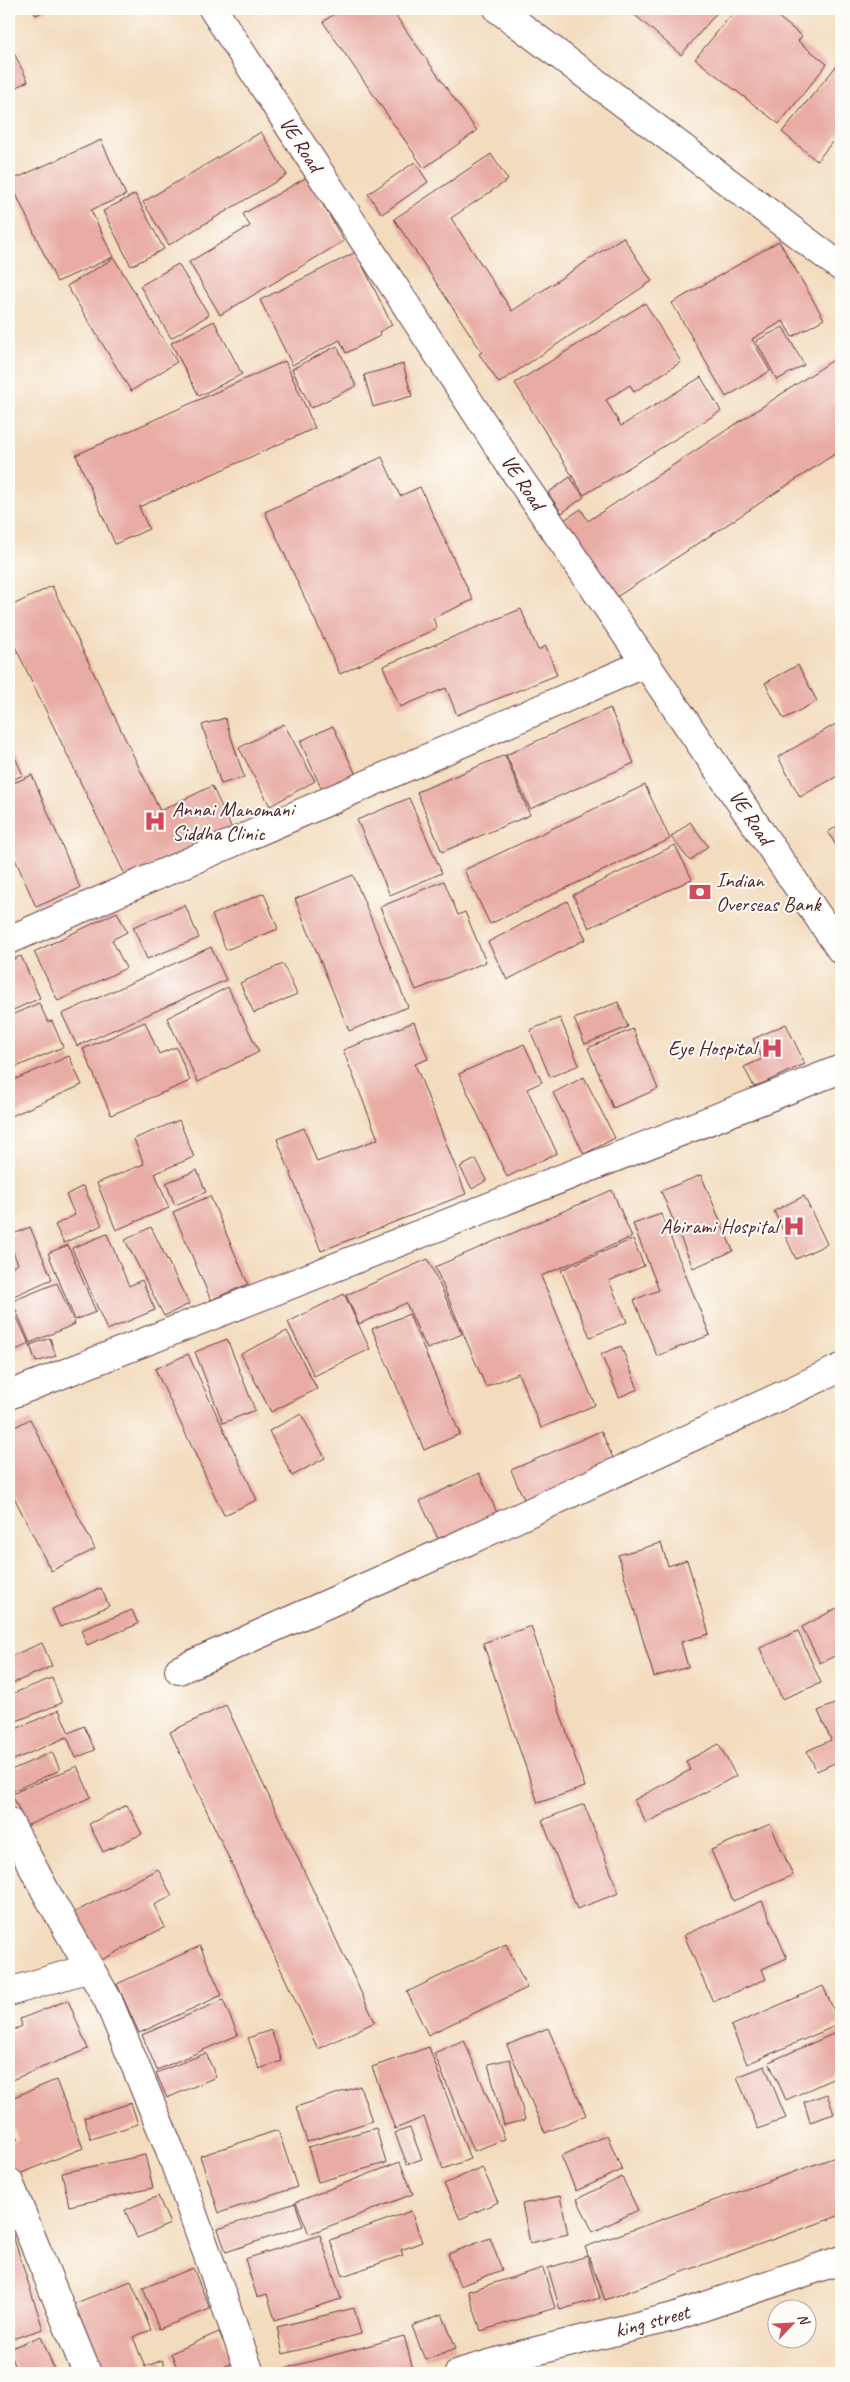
<svg xmlns="http://www.w3.org/2000/svg" width="850" height="2382" viewBox="0 0 850 2382" font-family="Caveat,sans-serif">
  <style>
    .building { fill: #e8aca4 }
    .lines { fill: none; stroke-linecap: round; stroke-linejoin: round }
    .minor-casing { stroke: #633b41; stroke-width: 30 }
    .major-casing { stroke: #633b41; stroke-width: 30 }
    .minor { stroke: #fff; stroke-width: 28 }
    .major { stroke: #fff; stroke-width: 28 }
    .labels { text-anchor: middle; dominant-baseline: central; stroke-width: 4; stroke-linejoin: round; paint-order: stroke }
    .street-label { font-size: 21px; fill: #4a1f2b; stroke: #fdfcf7 }
    .poi-label { font-size: 21px; fill: #4a1f2b; stroke: #fdfcf7; text-anchor: start }
  </style>
  <rect width="100%" height="100%" fill="#fdfcf7"/>
  <filter id="ink" filterUnits="userSpaceOnUse"><feTurbulence type="fractalNoise" baseFrequency=".02" numOctaves="2"/><feDisplacementMap in="SourceGraphic" scale="10" xChannelSelector="R" yChannelSelector="G"/><feConvolveMatrix kernelMatrix="1 2 1 2 8 2 1 2 1" color-interpolation-filters="sRGB"/></filter>
  <filter id="wash" filterUnits="userSpaceOnUse"><feTurbulence type="fractalNoise" baseFrequency=".0096" numOctaves="4" result="noise"/><feDisplacementMap in="SourceGraphic" scale="20" xChannelSelector="R" yChannelSelector="G"/><feGaussianBlur stdDeviation="1.12" result="paint"/><feColorMatrix in="noise" values="0 0 0 0 0 0 0 0 0 0 0 0 0 0 0 0 0 1.4 0 .05"/><feComposite in="paint" operator="in"/></filter>
  <g filter="url(#wash)">
    <rect width="100%" height="100%" fill="#f3dcbe"/>
    <g id="blocks">
      <path class="building" d="M33,9H49L36,15Z
        M341,9H391L477,131L424,168L323,22Z
        M628,9H720L681,55Z
        M736,9H768L802,36L798,41L827,64L779,124L695,59Z
        M10,45L28,81L9,91V46Z
        M838,64L841,67V131L817,161L782,132Z
        M261,132L287,175L169,245L143,202Z
        M101,140L126,195L91,210L113,257L57,282L10,181Z
        M491,154L508,180L451,218L512,311L623,237L652,281L499,383L479,354L482,352L394,219Z
        M415,162L428,182L382,214L368,194Z
        M307,177L344,241L220,315L189,262L250,226L243,214Z
        M135,194L164,249L131,266L103,211Z
        M779,241L824,319L792,337L783,321L752,339L770,371L726,397L672,303Z
        M356,252L392,325L379,332L380,336L346,353L340,340L292,365L260,300Z
        M114,258L177,362L131,391L67,286Z
        M178,264L209,315L171,338L140,286Z
        M645,303L681,362L634,392L630,385L606,400L621,426L701,377L721,411L584,495L515,383Z
        M214,321L242,374L199,396L171,343Z
        M783,327L804,365L777,380L756,341Z
        M337,346L356,386L311,408L292,369Z
        M841,355V450L615,598L564,520L581,509L588,521Z
        M285,361L315,428L139,507L149,529L115,544L76,455Z
        M403,364L412,396L373,407L364,375Z
        M382,457L400,496L420,487L473,600L433,618L437,628L340,674L265,512Z
        M570,477L584,497L562,513L548,493Z
        M52,586L160,811L212,786L234,833L129,883L9,634V607Z
        M521,609L538,650L546,646L557,675L457,715L446,688L400,707L383,666Z
        M798,665L817,701L784,719L765,683Z
        M610,708L634,763L530,809L506,755Z
        M225,718L244,777L221,784L202,725Z
        M841,721V774L800,797L778,757Z
        M284,724L315,781L270,806L239,748Z
        M333,726L357,777L323,792L300,741Z
        M9,744L23,775L9,781Z
        M505,755L530,815L442,852L417,792Z
        M32,775L80,888L36,907L9,845V785Z
        M645,785L670,839L490,924L464,870Z
        M409,798L442,873L390,895L357,820Z
        M690,822L708,846L690,861L671,837Z
        M841,824V854L828,832Z
        M675,845L692,879L589,928L573,895Z
        M353,875L408,1007L349,1031L295,899Z
        M444,881L458,915L465,912L486,962L416,990L380,907Z
        M264,893L278,929L226,950L212,915Z
        M567,901L586,939L507,980L488,942Z
        M185,905L199,938L147,959L133,927Z
        M117,912L127,932L112,940L126,968L58,1001L34,952Z
        M211,947L226,980L77,1046L62,1014Z
        M21,956L40,998L9,1012V961Z
        M283,964L297,994L254,1013L240,983Z
        M228,987L259,1052L198,1082L167,1018Z
        M618,1002L628,1027L585,1044L574,1019Z
        M39,1003L48,1022L52,1021L63,1047L9,1070V1016Z
        M560,1018L579,1065L550,1077L530,1030Z
        M145,1022L159,1054L176,1047L190,1081L111,1115L83,1049Z
        M414,1022L428,1059L415,1064L466,1194L321,1251L277,1139L304,1128L317,1162L378,1139L343,1050Z
        M786,1024L805,1064L754,1087L744,1067L762,1059L753,1039Z
        M633,1029L658,1089L613,1108L588,1048Z
        M524,1044L542,1082L527,1089L557,1153L507,1177L459,1074Z
        M69,1056L82,1085L9,1117V1082Z
        M584,1077L615,1138L584,1154L553,1093Z
        M179,1120L194,1157L155,1173L169,1208L116,1230L97,1183L144,1164L134,1139Z
        M476,1159L487,1180L472,1189L460,1167Z
        M197,1170L206,1192L175,1205L166,1183Z
        M701,1175L733,1251L693,1268L661,1191Z
        M83,1186L102,1225L64,1243L55,1225L75,1215L66,1195Z
        M612,1190L632,1237L541,1276L595,1405L541,1428L518,1373L486,1387L435,1267Z
        M210,1196L248,1284L211,1300L173,1212Z
        M804,1196L827,1244L796,1259L774,1211Z
        M661,1214L710,1335L657,1356L634,1300L659,1290L633,1224Z
        M30,1227L52,1279L9,1298V1268L18,1264L9,1242V1236Z
        M151,1227L189,1304L164,1316L125,1240Z
        M107,1234L129,1286L142,1280L155,1310L107,1330L72,1248Z
        M633,1239L644,1266L609,1281L627,1322L590,1337L561,1270Z
        M68,1245L96,1312L75,1320L48,1253Z
        M428,1259L462,1334L427,1349L406,1303L359,1324L346,1295Z
        M57,1283L75,1324L30,1343L12,1301Z
        M344,1294L370,1349L314,1376L288,1322Z
        M9,1300L29,1344L9,1353Z
        M409,1314L460,1434L424,1450L372,1329Z
        M287,1331L317,1389L271,1412L241,1354Z
        M50,1338L56,1356L36,1362L30,1345Z
        M227,1339L255,1410L223,1423L195,1352Z
        M621,1346L638,1389L619,1397L601,1354Z
        M188,1354L257,1500L224,1515L155,1369Z
        M301,1414L325,1458L292,1476L269,1431Z
        M30,1419L95,1549L51,1571L9,1487V1430Z
        M601,1431L616,1465L526,1504L511,1470Z
        M479,1473L498,1515L440,1543L420,1501Z
        M661,1543L668,1566L687,1560L709,1634L681,1642L688,1667L654,1677L618,1555Z
        M101,1588L109,1606L60,1627L52,1609Z
        M841,1606V1653L820,1663L802,1627Z
        M132,1610L138,1624L87,1645L81,1630Z
        M531,1626L585,1787L538,1803L483,1643Z
        M798,1631L821,1683L782,1699L760,1648Z
        M42,1643L52,1666L9,1685V1657Z
        M52,1678L62,1703L9,1724V1695Z
        M841,1701V1760L817,1771L807,1751L831,1740L818,1711Z
        M226,1705L375,2022L318,2049L170,1732Z
        M59,1710L69,1733L84,1726L95,1750L76,1758L67,1737L9,1762V1732Z
        M719,1744L736,1776L646,1823L634,1800L690,1770L686,1761Z
        M52,1752L60,1770L13,1791L9,1780V1771Z
        M77,1766L91,1797L26,1826L12,1794Z
        M584,1804L619,1893L577,1909L542,1820Z
        M127,1805L142,1834L103,1852L89,1824Z
        M770,1824L793,1875L733,1901L711,1850Z
        M158,1869L172,1896L154,1905L165,1927L96,1963L71,1914Z
        M762,1901L787,1958L762,1969L766,1979L713,2002L684,1935Z
        M506,1944L527,1988L428,2035L407,1992Z
        M200,1946L222,1995L139,2033L117,1984Z
        M823,1986L840,2024L747,2064L731,2026Z
        M68,2000L88,2049L9,2081V2032L22,2026L20,2019Z
        M223,2000L238,2035L157,2070L142,2035Z
        M548,2028L586,2115L545,2133L507,2045Z
        M271,2030L282,2061L259,2069L248,2038Z
        M840,2031L841,2075L786,2100L769,2062Z
        M464,2040L505,2139L474,2151L434,2053Z
        M429,2047L470,2159L443,2169L424,2117L395,2129L372,2067Z
        M206,2053L216,2077L167,2098L156,2073Z
        M510,2059L525,2120L504,2125L488,2064Z
        M765,2066L786,2118L758,2129L737,2077Z
        M56,2080L83,2148L14,2176L9,2161V2144L18,2139L9,2116V2099Z
        M360,2086L372,2121L307,2142L296,2107Z
        M827,2094L834,2114L810,2122L804,2102Z
        M131,2103L138,2124L91,2139L84,2118Z
        M376,2128L386,2163L318,2182L308,2147Z
        M410,2128L422,2159L407,2164L395,2133Z
        M278,2130L297,2187L219,2213L200,2156Z
        M607,2135L622,2170L576,2191L561,2156Z
        M145,2155L153,2188L69,2206L62,2173Z
        M841,2155V2215L605,2300L585,2247Z
        M400,2162L413,2194L309,2234L296,2202Z
        M482,2167L498,2202L460,2219L444,2184Z
        M622,2177L638,2210L593,2232L577,2199Z
        M158,2196L170,2224L137,2238L125,2210Z
        M560,2196L568,2234L530,2243L522,2204Z
        M295,2203L303,2226L226,2252L218,2229Z
        M411,2211L422,2242L401,2250L403,2255L343,2276L330,2240Z
        M9,2223L43,2329L9,2340Z
        M320,2235L341,2299L275,2320L267,2294L257,2297L245,2259Z
        M490,2238L502,2270L460,2286L448,2254Z
        M587,2256L600,2298L560,2310L548,2268Z
        M193,2268L210,2309L159,2329L143,2288Z
        M543,2268L555,2308L481,2331L468,2291Z
        M131,2281L151,2330L133,2337L145,2367L162,2360L167,2373H94L66,2307Z
        M354,2308L361,2334L283,2354L277,2327Z
        M442,2314L456,2348L425,2360L412,2326Z
        M219,2332L233,2363L210,2373H179L171,2353Z
        M41,2336L55,2372L16,2373L9,2349Z
        M404,2336L414,2373H276L275,2371Z"/>
    </g>
  </g>
  <g filter="url(#ink)">
    <use href="#blocks" fill-opacity="0" stroke="#633b41" stroke-width="1"/>
    <g class="lines">
      <g class="minor-casing">
        <path id="minor" d="M9,940L646,663
          M9,1395L841,1069
          M179,1670L455,1547L841,1368
          M9,1822L47,1894L108,2000L170,2150L250,2373
          M9,1992L89,1968
          M9,2182L87,2373
          M459,2373L524,2354L673,2317L841,2260"/>
      </g>
      <g class="major-casing">
        <path id="major" d="M213,9L509,463L841,950
          M498,9L841,267"/>
      </g>
      <use href="#minor" class="minor"/>
      <use href="#major" class="major"/>
    </g>
  </g>
  <defs>
    <g id="hospital-bare" transform="scale(1.725)"><path d="M-5-5h3v3.5h4V-5h3V5h-3V1.5h-4V5h-3Z" fill="#d1495b" stroke="#fdfcf7" stroke-width="2.5" paint-order="stroke"/></g>
    <g id="bank-bare" transform="scale(1.725)"><path d="M-6-4H6V4H-6ZM0-2.3a2.3 2.3 0 1 0 0 4.6a2.3 2.3 0 1 0 0-4.6Z" fill="#d1495b" stroke="#fdfcf7" stroke-width="2.5" paint-order="stroke"/></g>
  </defs>
  <g fill-rule="evenodd">
    <use href="#hospital-bare" x="155" y="821"/>
    <use href="#bank-bare" x="700" y="892"/>
    <use href="#hospital-bare" x="772" y="1048"/>
    <use href="#hospital-bare" x="794" y="1226"/>
  </g>
  <g class="labels">
    <g class="street-label">
      <text transform="translate(301 144) rotate(57)">VE Road</text>
      <text transform="translate(523 482) rotate(56)">VE Road</text>
      <text transform="translate(751 817) rotate(56)">VE Road</text>
      <text transform="translate(652 2321) rotate(-15)">king street</text>
    </g>
    <g class="poi-label">
      <text x="172" y="809">Annai Manomani<tspan x="172" dy="24">Siddha Clinic</tspan></text>
      <text x="716" y="880">Indian<tspan x="716" dy="24">Overseas Bank</tspan></text>
      <text x="756" y="1048" text-anchor="end">Eye Hospital</text>
      <text x="778" y="1226" text-anchor="end">Abirami Hospital</text>
    </g>
  </g>
  <rect width="850" height="2382" fill="none" stroke="#fdfcf7" stroke-width="30"/>
  <g transform="translate(792 2324) rotate(65)"><circle r="24" fill="#fdfcf7" stroke="#b5a4a5"/>
  <path d="M0-4L9 19L0 12L-9 19Z" fill="#d1495b"/>
  <text y="-8" font-size="14" font-weight="bold" text-anchor="middle" fill="#4a1f2b">N</text>
  </g>
</svg>
